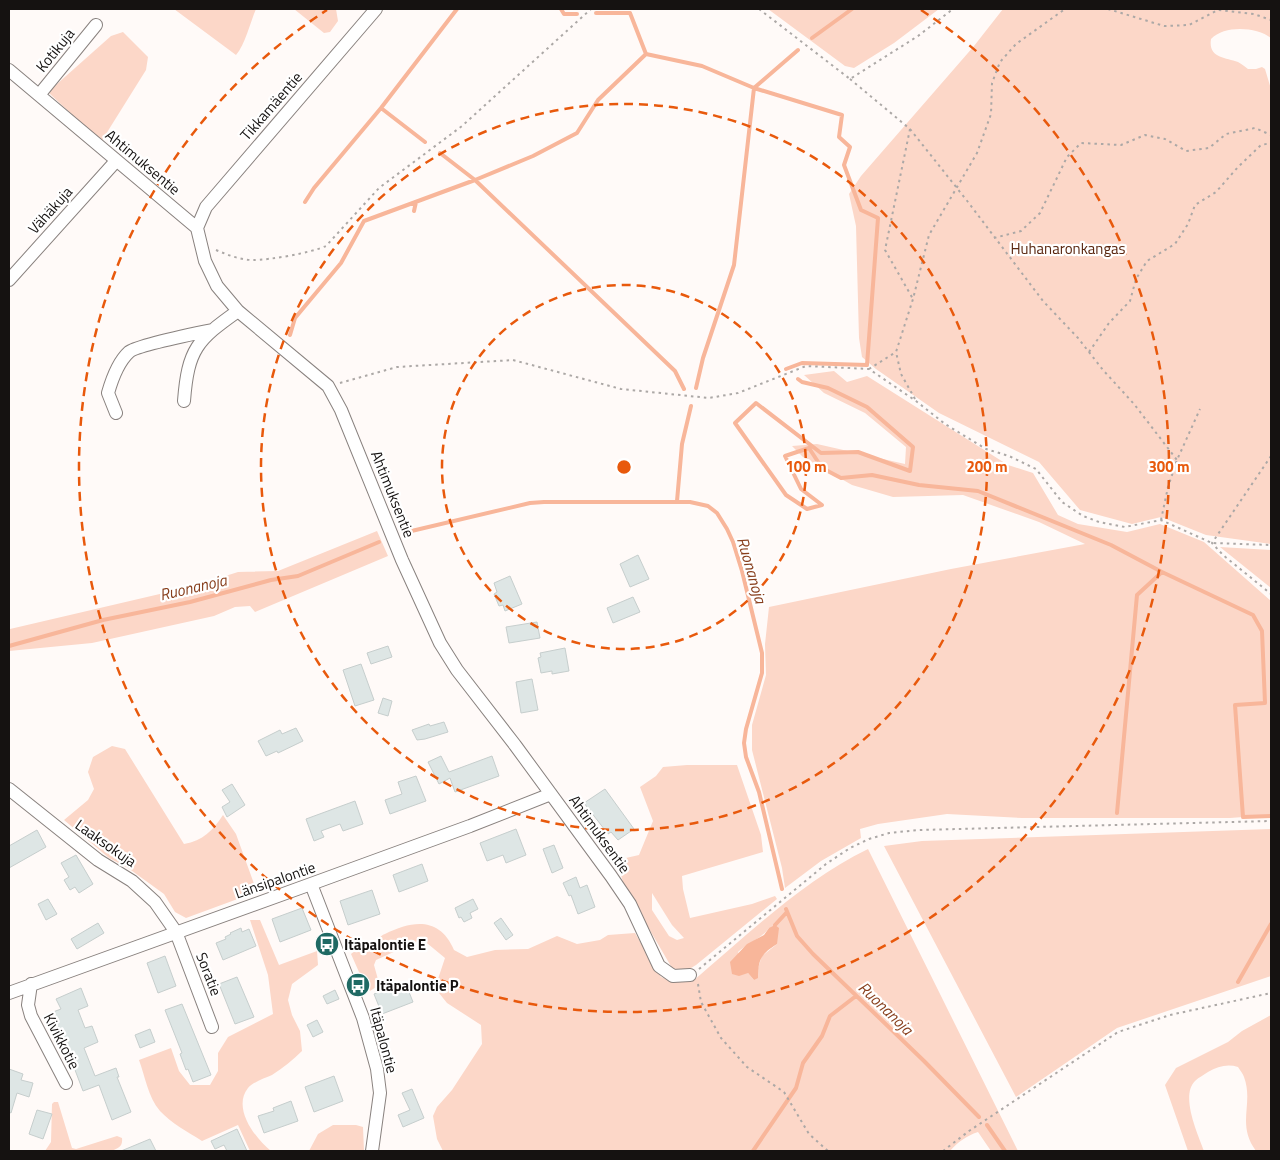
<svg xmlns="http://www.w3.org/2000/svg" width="1280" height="1160" viewBox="0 0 1280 1160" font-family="'Titillium Web',sans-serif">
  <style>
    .green { fill: #fcd7c8; fill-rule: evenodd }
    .water { fill: #f8b69a }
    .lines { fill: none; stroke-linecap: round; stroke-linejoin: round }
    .stream { stroke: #f8b69a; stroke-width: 4 }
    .building { fill: #dee6e5; stroke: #c6cecd }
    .minor-casing { stroke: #89827f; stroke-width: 14 }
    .path { stroke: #aca8a6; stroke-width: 2; stroke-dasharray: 2.5 4; stroke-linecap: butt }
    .minor { stroke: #fff; stroke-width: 12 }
    .ring { fill: none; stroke: #e8590c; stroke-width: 2.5; stroke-dasharray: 9 6 }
    .labels { text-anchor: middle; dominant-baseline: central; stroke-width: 4.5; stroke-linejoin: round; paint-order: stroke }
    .street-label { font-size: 15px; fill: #151211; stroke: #fff }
    .park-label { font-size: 15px; fill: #59260f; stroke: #fff }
    .poi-label { font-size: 15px; font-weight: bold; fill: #151211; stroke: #fff; text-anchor: start }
    .water-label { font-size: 16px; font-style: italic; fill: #883f1d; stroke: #fff }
    .centre { fill: #e8590c; stroke: #fff; stroke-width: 2.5 }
    .ring-label { font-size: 15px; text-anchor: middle; font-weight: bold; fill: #e8590c; stroke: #fff; stroke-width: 4.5; stroke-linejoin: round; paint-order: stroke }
  </style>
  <rect width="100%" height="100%" fill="#fffaf8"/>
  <path class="green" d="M174,9H256C250,23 245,45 236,55Z
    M294,9H336L338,21L330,32L324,33Z
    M768,9H939L894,43L854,68L845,66Z
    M1003,9H1271V38C1256,27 1225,25 1211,39C1208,58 1225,57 1238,62C1242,64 1245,67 1248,69H1256L1262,67L1265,69L1271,89V544L1206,535L1161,517L1132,524L1080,510L1039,462L939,413L876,369L862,357L859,338L856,226L849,194L861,176L974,46Z
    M123,32L148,57L146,70L101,142L48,92L111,36Z
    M834,371L847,382L867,376L1008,465L1033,473L1058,515L1078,524L1127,532L1160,524L1204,542L1271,601V815L1230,818H1022L947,814L878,824L860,829L861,838L821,861L785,888L782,868L752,750V725L766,675L765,644L769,607L951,569L1085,544L1039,522L963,495L893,497L852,485L803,457L792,446L817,444L905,464L906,447L865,413L824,393L804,375Z
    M377,531L388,556L255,612L250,606L235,607L214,616L92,643L9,651V630L10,629L194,586L238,572L278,571Z
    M1220,547L1271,550V588Z
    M112,746L125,749L184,844C203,841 213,830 223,815L236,834L257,892L186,918L175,912L164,894L128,868L109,858L64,820L88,800L94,789L88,772L93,757Z
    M687,765H737L761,835L763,852L682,876L683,889L690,918L752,904L775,896L777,899L696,965L686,971L672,968L624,886L617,860L639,855L653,821L640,787L656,776L663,767ZM652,893L672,925L684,938L677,940L669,936L652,910Z
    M1271,829V976L1117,1028L1016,1097L884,846L922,841Z
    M868,849L1018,1151H991L978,1132C966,1136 958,1142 950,1151H443L437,1139L433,1116L437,1107L452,1090L482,1044L481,1025L447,1003L435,988L445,958L422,939L376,960L374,965L379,983L376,987L370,991L363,981L351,954C358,947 367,946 376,941C379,939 381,935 385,934C413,920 440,917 454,950L467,957L495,950L528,949L557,936L577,944L600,940L608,935L635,933L661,977L674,982L693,981C748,934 803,881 868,849ZM769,928L777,944L762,956L754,980L748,973L738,952C748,943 761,939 769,928Z
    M250,920H260L279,965L317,951L318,965L292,984L288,1000L292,1015L300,1031L302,1051C293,1060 283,1068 272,1075C265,1078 253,1082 248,1088C232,1108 255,1138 271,1151H250L238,1125L202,1141C188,1132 171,1123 160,1111C148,1097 145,1076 139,1060L171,1048L179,1071L190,1085H210L218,1071V1053L228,1037L273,1014L268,975Z
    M1271,1015V1151H1256C1236,1124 1254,1104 1244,1077C1243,1074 1240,1070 1238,1067C1228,1064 1218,1066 1208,1072C1204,1075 1199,1077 1195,1081C1180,1096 1198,1134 1204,1151H1188L1165,1085L1176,1068L1228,1042L1242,1031Z
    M54,1102H58L72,1148L76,1149L117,1136L122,1138C123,1147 118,1148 111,1151H45L51,1142L52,1104Z
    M333,1125H356L363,1127L364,1151H309L318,1134Z"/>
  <path class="water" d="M775,925L779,928L777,944C761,954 758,960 758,978L754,980L748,973L739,976L732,974L730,962L747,944L764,935L769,928Z"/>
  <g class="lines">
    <path class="stream" d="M561,9L564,14H577
      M596,13H630L646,54L702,66L754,88L842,115L839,137L850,147L844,165L861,210L878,218L867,365L802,363L786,369
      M812,38L852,9
      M381,108L425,142
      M440,153L475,180L675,371L684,389
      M305,202L314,188L381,108L457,9
      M414,211L416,202
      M290,335L295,318L341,263L364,221L475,180L533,156L577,133L598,100L646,54
      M798,379L802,382L828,388L867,407L913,447L910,471L858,452L821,453L756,403L735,423L786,495L807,509L822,505L801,489L785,456L809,448L822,468L841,478L872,475L919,485L978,491L1111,545L1162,572L1253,615L1262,631L1265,703L1235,705L1243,817L1271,816
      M696,388L703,358L734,265L754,88L798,50
      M677,501L682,444L691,406
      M403,533L530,503L544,502H690L708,506L717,513L727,529L733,542L742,571L762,653V673L746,729L744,743L746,757L759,792L782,889
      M9,646L103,620L190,602L271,580L298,576L379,542
      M1117,813L1137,595L1162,572
      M786,909L797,936L813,954L924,1061L979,1117
      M775,925L787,912
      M1238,982L1271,924
      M987,1125L1005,1151
      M753,1151L796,1088L803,1063L822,1036L830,1016L856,996"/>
  </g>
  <path class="building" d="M638,555L649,579L630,587L620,564Z
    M510,576L522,604L505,611L503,605L499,606L494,594L497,592L494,583Z
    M633,597L640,612L613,623L607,608Z
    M537,622L540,638L509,643L506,627Z
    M388,646L392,657L371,664L367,653Z
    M565,648L569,671L552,674V671L541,673L538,658L541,657L540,653Z
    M361,664L374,700L355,706L343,670Z
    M532,679L538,710L521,713L516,682Z
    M383,698L392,701L388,716L378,713Z
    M444,722L448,732L425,739L417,740L412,730L429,724L430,726Z
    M296,728L303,741L278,753L277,751L266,756L258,741L280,730L282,734Z
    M441,756L449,772L492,756L499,776L455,792L450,778L439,784L428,762Z
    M416,776L426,801L390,814L385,800L402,794L398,782Z
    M232,784L245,805L227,817L222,807L230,802L222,790Z
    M605,789L634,829L618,840L611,832L608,834L584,803Z
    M355,801L363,824L343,831L340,824L321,831L324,837L314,841L306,819Z
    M516,829L526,855L506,863L503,855L487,861L480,843Z
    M37,830L46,847L9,868V846Z
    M554,845L563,868L552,873L543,849Z
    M76,855L93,884L79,893L75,887L70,890L64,880L69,877L61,863Z
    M422,864L428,881L399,892L393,875Z
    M576,877L580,888L587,885L595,907L578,914L571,895L569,896L563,883Z
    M372,890L380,914L348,925L340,901Z
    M48,899L57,914L46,920L38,904Z
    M473,899L478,909L470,913L472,918L464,922L461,917L459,918L455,908Z
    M302,908L311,930L280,942L272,919Z
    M501,918L513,935L506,940L494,923Z
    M98,923L104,933L77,949L71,939Z
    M241,928L242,932L249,929L256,946L223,960L216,943L226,939L225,937L231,934L230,933Z
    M165,956L176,986L158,993L147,963Z
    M237,977L254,1017L235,1024L219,984Z
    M405,982L413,1002L382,1014L374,994Z
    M81,988L88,1006L78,1010L85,1028L92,1026L98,1042L84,1048L95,1076L116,1068L119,1077H117L131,1112L112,1120L99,1085L83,1091L53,1012L61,1009L56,999Z
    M335,990L339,999L327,1004L323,996Z
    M182,1004L211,1075L193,1082L188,1069L186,1070L180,1054L182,1053L165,1010Z
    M317,1020L323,1032L313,1037L307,1025Z
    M150,1029L155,1042L140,1048L135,1035Z
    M9,1069L23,1074L21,1080L33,1083L29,1097L17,1093L11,1113L9,1112Z
    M334,1076L343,1101L314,1112L305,1087Z
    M412,1089L424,1118L403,1127L398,1115L410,1110L402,1093Z
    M291,1101L298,1121L264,1133L258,1116L274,1111L273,1108Z
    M37,1110L52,1114L43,1139L29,1134Z
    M237,1129L247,1151H227L224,1145L215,1149L211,1141Z
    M150,1139L156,1151H121Z"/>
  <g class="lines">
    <g class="minor-casing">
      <path id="minor" d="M9,70L197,228L205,261L217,286L238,311L328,386L341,410L402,560L440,643L457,670L515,745L611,876L630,904L659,966L673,976L690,975
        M39,95L96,25
        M197,228L206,207L376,9
        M9,280L116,161
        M184,401C188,349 197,340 238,311
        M116,413L108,393C112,379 118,362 129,352C137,345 198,333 212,330
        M9,789L98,860L132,881L155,902L176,932L212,1027
        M311,884L363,1018L377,1069L380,1093L372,1151
        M31,984L28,1005L31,1016L66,1083
        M9,993L311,884L470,826L551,794"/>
    </g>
    <path class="path" d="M759,9L850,79L918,36L953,9
      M1108,9L1164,26L1189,25L1218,10L1254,14L1271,20
      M850,79L910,129L885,250L913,299
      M910,129L968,202L1043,301L1078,338L1103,370L1134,404L1177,460
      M994,238L1021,231L1040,213L1067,157L1081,143L1121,145L1145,135L1165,139L1186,151L1209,148L1226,134L1255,128L1271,135
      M216,250C228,255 240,260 253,260C270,260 310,253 326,246L379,188L462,126L591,9
      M1089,352L1109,323L1130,301L1136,279L1147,261L1175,244L1188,224L1195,205L1216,192L1238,167L1261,145L1271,143
      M869,369L896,352
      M340,383L397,367L513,360L621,389L709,398L738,393L806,366L869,369L916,401L945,424L986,449L1009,456L1036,469L1062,502L1083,516L1099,522L1125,527L1161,520L1212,543L1271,545
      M915,399L901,374L896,352L913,299L929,235L977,153L991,114L992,83L1000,62L1016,44L1065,9
      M1271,456L1212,543L1223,555L1271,594
      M1161,520L1168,487L1177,460L1200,409
      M699,969L826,864L850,848L869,839L889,833L919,830L1271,821
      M698,984L701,1002L721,1038L747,1067L784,1092L809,1134L828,1151
      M943,1151L969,1131L1118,1032L1170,1015L1271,993"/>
    <use href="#minor" class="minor"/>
  </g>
  <g class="ring">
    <circle cx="624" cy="467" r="182"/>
    <circle cx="624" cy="467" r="363"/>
    <path d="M921 10A545 545 0 1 1 327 10"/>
  </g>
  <defs>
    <g id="bus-disc" transform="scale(1.25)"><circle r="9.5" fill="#1f6a64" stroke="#fff"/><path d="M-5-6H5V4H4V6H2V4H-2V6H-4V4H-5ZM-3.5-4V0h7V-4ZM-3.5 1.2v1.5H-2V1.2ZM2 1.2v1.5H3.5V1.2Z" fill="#fff"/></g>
  </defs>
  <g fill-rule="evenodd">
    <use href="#bus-disc" x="327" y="944"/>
    <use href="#bus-disc" x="358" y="985"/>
  </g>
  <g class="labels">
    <g class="street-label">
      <text transform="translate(55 50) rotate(-51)">Kotikuja</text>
      <text transform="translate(271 106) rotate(-49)">Tikkamäentie</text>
      <text transform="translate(143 162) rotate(40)">Ahtimuksentie</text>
      <text transform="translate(50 210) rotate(-48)">Vähäkuja</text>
      <text transform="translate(393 494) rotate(68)">Ahtimuksentie</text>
      <text transform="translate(600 834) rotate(54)">Ahtimuksentie</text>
      <text transform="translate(106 843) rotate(35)">Laaksokuja</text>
      <text transform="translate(275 880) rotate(-19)">Länsipalontie</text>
      <text transform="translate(209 974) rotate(69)">Soratie</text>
      <text transform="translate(384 1040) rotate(75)">Itäpalontie</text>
      <text transform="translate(62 1041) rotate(63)">Kivikkotie</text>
    </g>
    <g class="park-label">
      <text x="1068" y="248">Huhanaronkangas</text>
    </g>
    <g class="poi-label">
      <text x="344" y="944">Itäpalontie E</text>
      <text x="376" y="985">Itäpalontie P</text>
    </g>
    <g class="water-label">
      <text transform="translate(752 570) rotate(74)">Ruonanoja</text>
      <text transform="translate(193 587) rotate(-13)">Ruonanoja</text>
      <text transform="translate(886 1008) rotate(44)">Ruonanoja</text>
    </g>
  </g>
  <circle cx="624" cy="467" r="8" class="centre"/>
  <g class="ring-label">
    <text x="806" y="472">100 m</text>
    <text x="987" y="472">200 m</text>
    <text x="1169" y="472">300 m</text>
  </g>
  <rect width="1280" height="1160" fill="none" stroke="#151211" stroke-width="20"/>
</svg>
